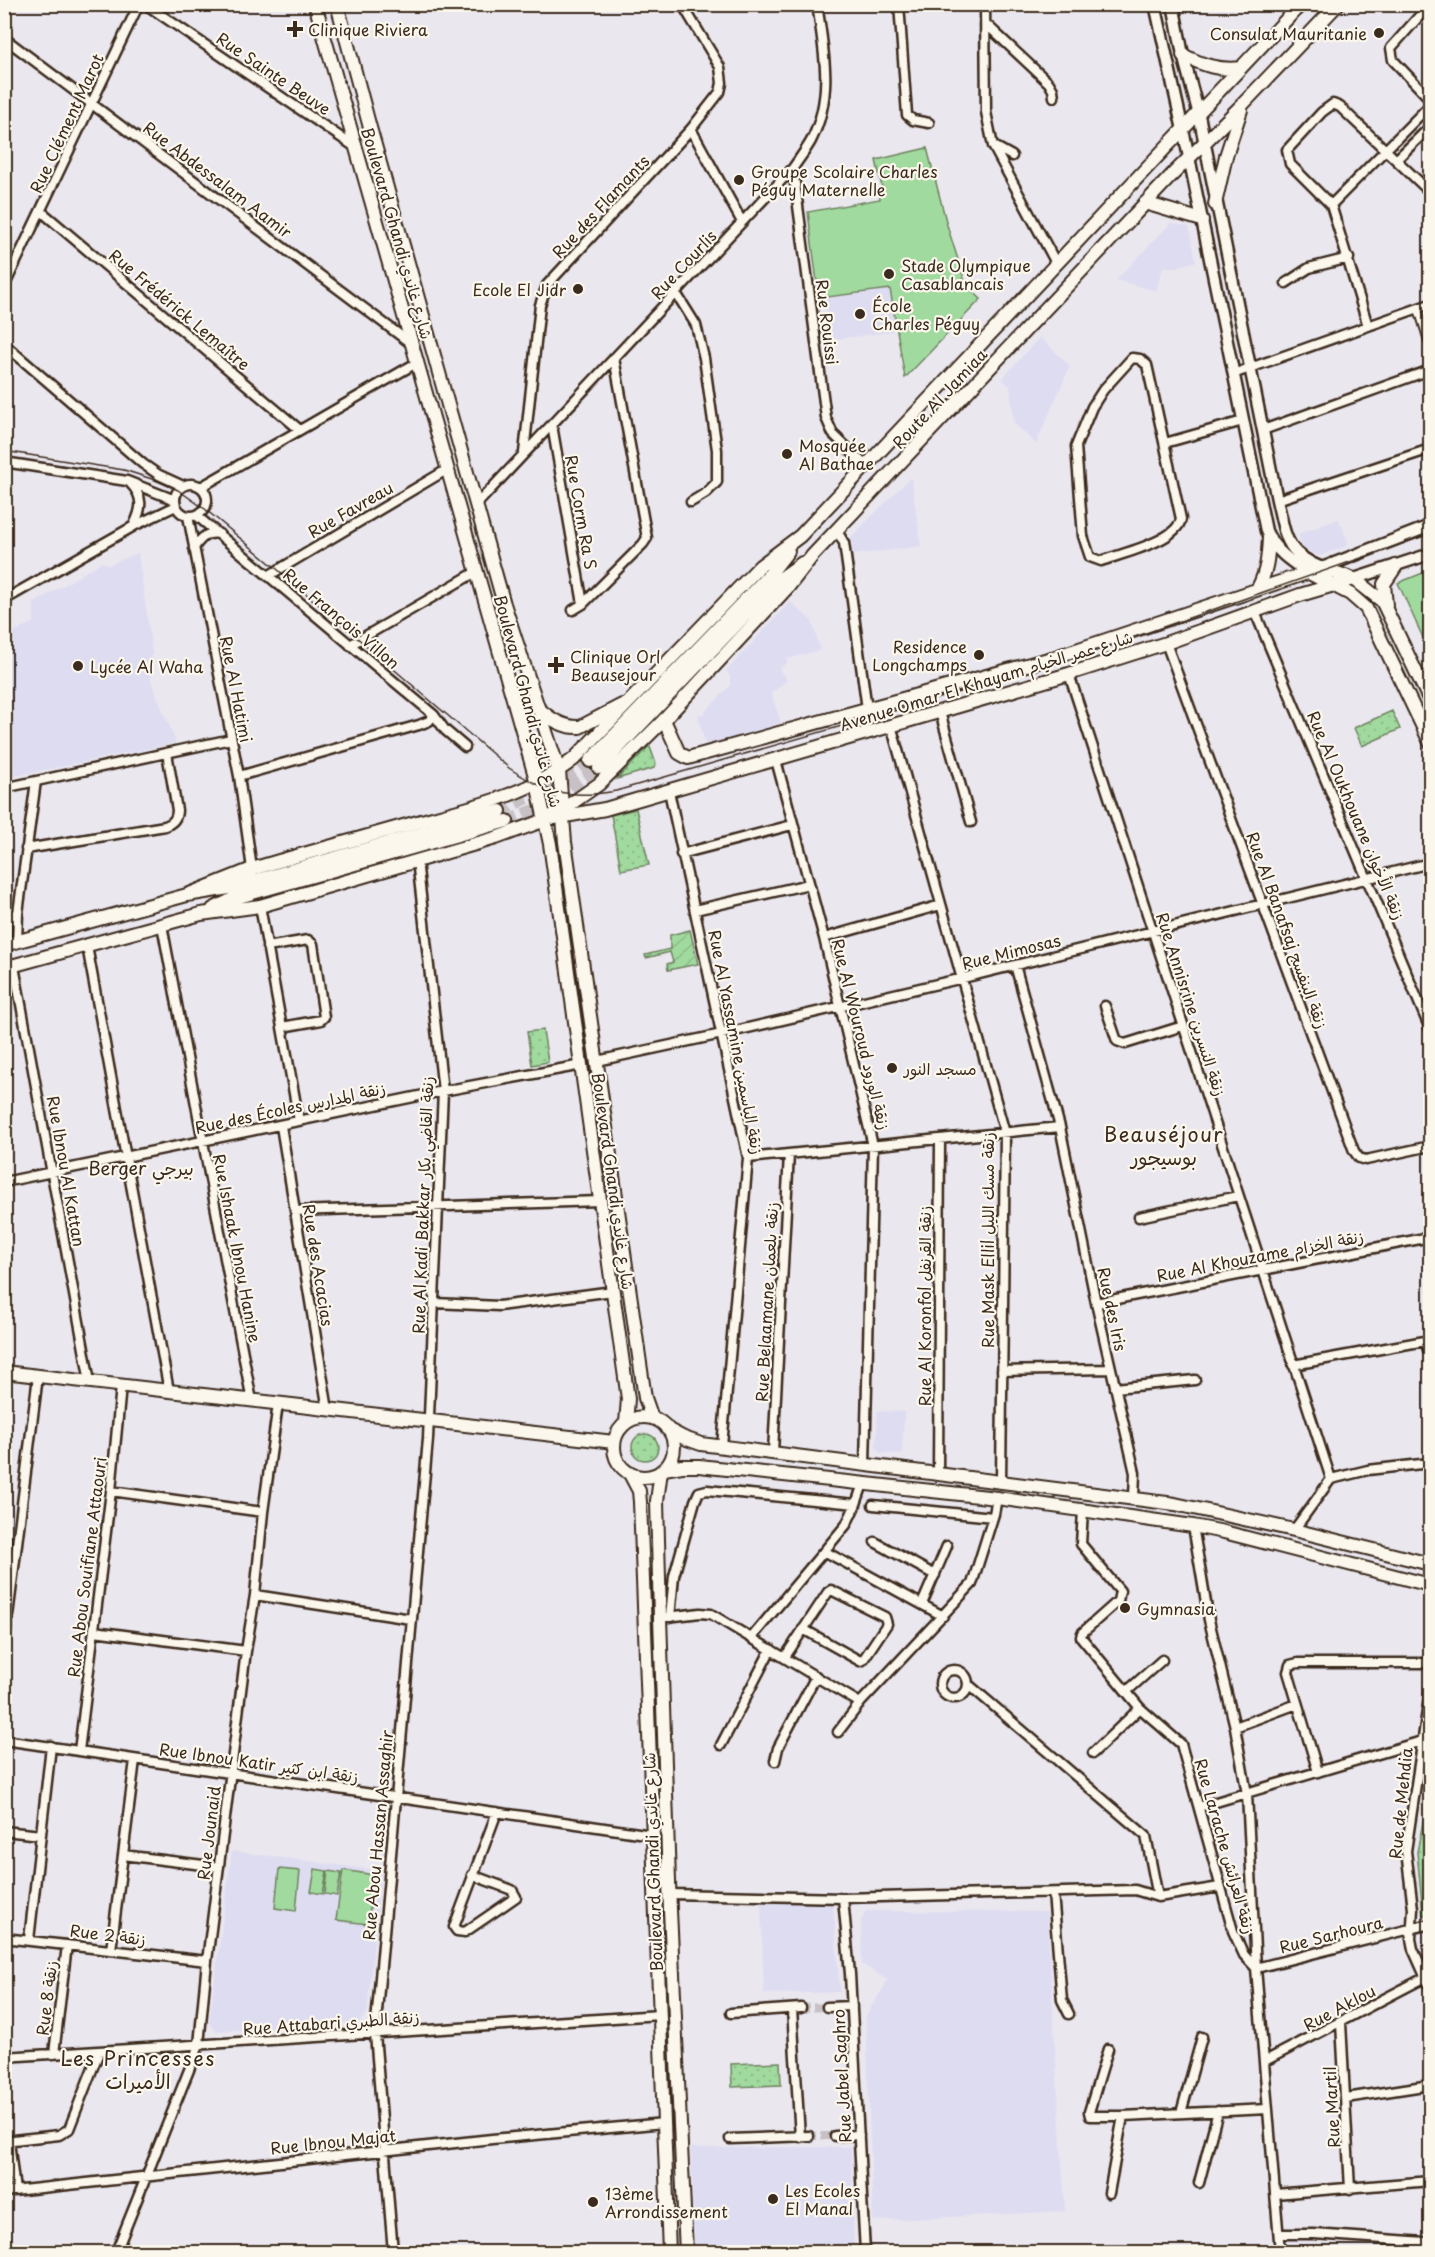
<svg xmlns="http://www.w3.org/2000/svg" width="1435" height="2257" viewBox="0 0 1435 2257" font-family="'Playpen Sans','Playpen Sans Arabic',sans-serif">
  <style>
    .built { fill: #dedcf1 }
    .grass { fill: url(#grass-dots); stroke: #6e825e; stroke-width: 1.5 }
    .park { fill: #a1da9f; stroke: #6e825e; stroke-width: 1.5 }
    .garden { fill: url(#garden-furrows); stroke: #6e825e; stroke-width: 1.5 }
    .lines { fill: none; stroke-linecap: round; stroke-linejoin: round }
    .minor-tunnel { stroke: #c7c1c5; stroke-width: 8; stroke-dasharray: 8 4; stroke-linecap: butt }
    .primary-tunnel { stroke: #c7c1c5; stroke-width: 12; stroke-dasharray: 12 6; stroke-linecap: butt }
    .pedestrian-casing { stroke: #3b2a1e; stroke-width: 10 }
    .minor-casing { stroke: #3b2a1e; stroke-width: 13 }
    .tertiary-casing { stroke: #3b2a1e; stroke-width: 15 }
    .secondary-casing { stroke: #3b2a1e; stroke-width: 16 }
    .primary-casing { stroke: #3b2a1e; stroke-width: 16 }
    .pedestrian { stroke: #fbf7ec; stroke-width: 6 }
    .minor { stroke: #fbf7ec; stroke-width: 8 }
    .tertiary { stroke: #fbf7ec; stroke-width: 10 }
    .secondary { stroke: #fbf7ec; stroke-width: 12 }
    .primary { stroke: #fbf7ec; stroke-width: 12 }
    .tram { stroke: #3b2a1e; stroke-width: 1.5 }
    .poi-dot { fill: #3b2a1e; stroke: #fbf7ec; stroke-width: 2 }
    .labels { text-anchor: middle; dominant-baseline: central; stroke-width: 4.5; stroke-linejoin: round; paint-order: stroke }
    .poi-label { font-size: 16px; fill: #3b2a1e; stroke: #fbf7ec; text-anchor: start }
    .street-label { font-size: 16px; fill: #3b2a1e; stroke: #fbf7ec }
    .neighbourhood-label { font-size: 18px; fill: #3b2a1e; stroke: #fbf7ec }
    .quarter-label { font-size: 20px; letter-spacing: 1.5px; fill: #3b2a1e; stroke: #fbf7ec }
  </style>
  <defs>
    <pattern id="grass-dots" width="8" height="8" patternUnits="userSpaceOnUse" patternTransform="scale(1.5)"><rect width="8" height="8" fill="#a1da9f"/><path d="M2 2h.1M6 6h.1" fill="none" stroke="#8cbb88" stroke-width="1.8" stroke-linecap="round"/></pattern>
    <pattern id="garden-furrows" width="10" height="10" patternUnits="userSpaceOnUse" patternTransform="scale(1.5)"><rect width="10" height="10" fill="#a1da9f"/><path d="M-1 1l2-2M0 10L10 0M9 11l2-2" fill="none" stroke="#8cbb88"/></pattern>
  </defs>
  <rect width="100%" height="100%" fill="#eae7ef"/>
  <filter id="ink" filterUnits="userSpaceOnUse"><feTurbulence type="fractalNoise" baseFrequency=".0167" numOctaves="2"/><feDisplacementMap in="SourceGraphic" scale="12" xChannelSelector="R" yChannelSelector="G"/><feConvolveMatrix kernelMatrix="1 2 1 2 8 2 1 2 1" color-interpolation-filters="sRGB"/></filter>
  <g filter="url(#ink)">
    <path class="built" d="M1171,223L1189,227L1196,261L1177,267H1163L1156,291L1116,280Z
      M890,289L896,331L830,340L824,298Z
      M1040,337L1070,366L1036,444L1014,423L1010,386L1002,379Z
      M911,477L921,546L853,555L851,537Z
      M1339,519L1349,545L1319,556L1303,548L1298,534Z
      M138,553L152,651L151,681L176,743L5,778V636L34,622V603L102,562L109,565Z
      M790,602L812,621L820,650L787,659V663L779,669L787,680L771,693L781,723L706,747L698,715L704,713L730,686V676L726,671Z
      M878,1411L904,1412L902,1454L880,1453L876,1446Z
      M232,1851L381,1871L367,2013L360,2022L217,2031L209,2023Z
      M761,1902L833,1904L840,1992L764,1994Z
      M866,1911L1047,1912L1065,2211L873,2221L866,2016L888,1980L862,1964L861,1920Z
      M851,2147L854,2250L694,2252L691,2148Z"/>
    <path class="grass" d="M1392,711L1400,729L1362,746L1354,728Z
      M648,747H650L656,764L654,768L617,779Z
      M636,809L649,865L621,870L611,815Z
      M543,1030L548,1062L532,1065L527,1032Z
      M632 1447a13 13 0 1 1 26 0a13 13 0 1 1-26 0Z
      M1424,1817H1430V1914L1423,1915L1417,1852Z
      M780,2062L781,2085L732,2087L731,2064Z"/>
    <path class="park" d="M927,148L947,225L966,285L981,299L905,378L890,289L819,298L808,212L880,199L879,193L883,192L876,160Z
      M1430,570V653L1398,583Z
      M279,1869L300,1871L296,1911L275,1908Z
      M315,1869L327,1871L323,1894L311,1892Z
      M343,1870L374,1875L368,1924L336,1920Z
      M328,1871L341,1873L337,1896L325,1894Z"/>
    <path class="garden" d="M690,930L698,964L668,970L667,964L673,962L670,952L646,958L645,955L670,949V935Z"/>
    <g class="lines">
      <path class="minor-tunnel" d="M801,2008L827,2007
        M809,2136H835"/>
      <path class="primary-tunnel" d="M500,811L556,785L590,761
        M507,821L550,804L599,768"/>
      <g class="pedestrian-casing">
        <path id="pedestrian" d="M1418,309L1430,347"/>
      </g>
      <g class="minor-casing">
        <path id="minor" d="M145,4L355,147
          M899,4L907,115L913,120L929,123
          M985,4L986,112L993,146L1056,263
          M1430,4L1391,48L1393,60L1430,99
          M986,24L1049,83L1053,90L1054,97
          M4,38L413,345
          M691,129L742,222
          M994,146L1012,156
          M1397,159L1430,127
          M793,168L826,418L833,434L865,465
          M1331,205L1430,105
          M41,211L300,430
          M1286,283L1309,268L1349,258
          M4,287L139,4
          M676,293L696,325L704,358L717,450V482L706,493L691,502
          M1368,326L1331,205L1290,164L1287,150L1322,112L1333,104L1340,107L1430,192
          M4,344L143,464L159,475L183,486
          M1132,358L1140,359L1147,365L1181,519C1177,541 1121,554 1101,561L1090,557L1083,536L1076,446L1092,407L1103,390Z
          M1233,374L1430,304
          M552,425L583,604
          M1263,430L1430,370
          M1165,443L1243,421
          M524,453L540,305L547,285L691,129L720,92L722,83L720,67L682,4
          M4,462L127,481L175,500
          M130,483C144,497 142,509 134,525
          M175 500a16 16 0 1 1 32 0a16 16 0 1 1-32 0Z
          M201,487L418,362
          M1277,500L1430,449
          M476,505L793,168C799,159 806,150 811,141C834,96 824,52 817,4
          M188,516L239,776L252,869
          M197,516L434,715L445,730L465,747
          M835,532L840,536L844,543L867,709
          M194,548C200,539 207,531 219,534
          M268,576L448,469
          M4,600L134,526L176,506
          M573,610L583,604L643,544L647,538L614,358
          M1255,612L1430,1029
          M1166,643L1354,1151L1359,1158L1366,1160L1430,1146
          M350,645L476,572
          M1069,674L1331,1479
          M940,712L971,822
          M891,725L1005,1133L1001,1481
          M776,760L824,938L873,1146L865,1464
          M239,776L419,725L429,721L434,715
          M4,788L231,739
          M669,791L748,1158L722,1446
          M26,849L165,826C173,823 177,819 177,810L167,753
          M681,854L792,825
          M260,906L299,1121
          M695,910L809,884
          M4,917L18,913
          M162,925L252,1401
          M824,938L941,905
          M17,942L18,913L36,781
          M87,946L169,1391
          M267,947L308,940L313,944L324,1017L321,1020L282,1027
          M1015,965L1060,1127L1096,1303L1135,1473L1134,1497
          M14,966L90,1382
          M1105,1006L1117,1041L1125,1044L1183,1026
          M597,1061L722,1034L963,978L1430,863
          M281,1126L328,1410
          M748,1158L1060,1127
          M4,1182L443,1091L582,1065
          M295,1211L600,1201
          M1139,1217L1238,1196
          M435,1303L499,1306L613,1291
          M1096,1303L1430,1237
          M1425,1341L1430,1355
          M1293,1365L1430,1340
          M1002,1371L1110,1369
          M1115,1388L1195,1380
          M773,1452L789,1154
          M938,1474L940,1139
          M111,1491L263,1512
          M873,1505L993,1517
          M1083,1511L1081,1544L1120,1591L1118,1601L1082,1633L1081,1637L1140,1708L1181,1744L1233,1931L1244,1955L1256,1968L1280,2252
          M1193,1526L1209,1620L1235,1727L1247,1794L1256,1968L1430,1924
          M1294,1530L1331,1479L1368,1470L1430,1463
          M875,1542L935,1575
          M824,1551L943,1616
          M255,1595L411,1619
          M922,1604L947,1546
          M667,1617L700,1613L711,1614L860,1703
          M670,1617L674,1576L695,1501L699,1492L707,1490L856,1504
          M94,1631L246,1651
          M752,1637L846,1525L856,1504L863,1484
          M4,1648L38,1376
          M785,1657L828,1592L831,1590L885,1617L887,1624L863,1660L860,1661L803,1629
          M940 1684a14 14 0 1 1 28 0a14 14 0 1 1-28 0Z
          M968,1684L1146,1836L1158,1897
          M1430,1691L1406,1851L1413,1909L1411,1939L1413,1949L1430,1987
          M1126,1692L1162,1660
          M1235,1727L1297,1704
          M838,1732L861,1702L972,1584L994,1514L997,1498
          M4,1740L652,1835
          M721,1745L771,1649
          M79,1751L111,1491L121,1386
          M1093,1753L1140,1708
          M775,1761L778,1748L816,1676
          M1318,1772L1288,1672L1290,1665L1298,1663H1430
          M1199,1807L1422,1741
          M4,1831L41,1835
          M123,1855L219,1867
          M472,1875L512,1890L516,1897L465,1932L457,1931L454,1927L497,1812
          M1053,1893L1062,2000L1069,2014
          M670,1894L843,1898L1135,1890L1158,1897L1220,1887
          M843,1898L850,1974L865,2252
          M4,1938L207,1961
          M29,1940L51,1746
          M111,1950L135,1760
          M827,2007L852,2006
          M792,2009L800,2137
          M731,2013L801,2008
          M1341,2023L1350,2189
          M1108,2049L1089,2112L1090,2116H1123L1268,2109
          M54,2054L67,1945
          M4,2057L660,2015
          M1265,2061L1426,1977
          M1346,2098L1430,2085
          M1181,2113L1202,2037
          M835,2136L859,2135
          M730,2139L809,2136
          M4,2141L59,2135L69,2129L99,2052
          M9,2141L15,2191
          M1199,2183L1218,2111
          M4,2192L492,2139L664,2123
          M1109,2193L1123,2116
          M1275,2194L1430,2181
          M1279,2234H1314L1425,2242
          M116,2252L199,2045L207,1961L246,1651L255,1595L263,1512L278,1404
          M393,2252L375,2034L428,1439L443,1091L417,860"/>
      </g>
      <g class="tertiary-casing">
        <path id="tertiary" d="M1155,4L1189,157L1266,531C1274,550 1290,561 1307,572
          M1173,4L1183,55L1199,115L1277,500C1286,537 1284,552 1322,568L1430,526
          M1354,579L1430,554"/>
      </g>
      <g class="secondary-casing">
        <path id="secondary" d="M1307,572L1350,594L1366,608L1430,742
          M1258,588C1267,571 1268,557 1269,538
          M1386,605L1384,584L1396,566
          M664,720L679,753L688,758L1052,658L1322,568L1354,579L1382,601L1430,701
          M554,818L605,809L1069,674L1166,643L1300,595L1354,579
          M4,1372L614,1442
          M667,1429L684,1438L701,1444L1175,1504L1294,1530L1430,1564
          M664,1469L682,1466H699L997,1498L1193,1526L1224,1532L1430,1585"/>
      </g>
      <g class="primary-casing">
        <path id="primary" d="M315,4L537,783L550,844L628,1399L626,1423
          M337,4L369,124L504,604L559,771L565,842L645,1398L652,1418
          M1183,55C1202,65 1220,71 1241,68
          M1145,203L1202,220
          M1215,204L1226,156L1241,110
          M539,709C551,720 564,728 580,727L622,705
          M590,761L770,574L788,551
          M599,768L780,579L802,563
          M187,895L252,869L279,861C326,848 374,834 421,821C474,807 530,794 574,759L760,566L800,536L1301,4
          M213,909L235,898L507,821
          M4,945L187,895L229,888L500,811
          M4,968L201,914L260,906L496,838L545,820L562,810L599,784L664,720L788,587L813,555L1171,176L1242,105L1338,4
          M614 1447a30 30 0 1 1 60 0a30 30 0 1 1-60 0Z
          M661,1471L657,1501L660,1618L670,1910L686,2252
          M630,1474L639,1491L640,1502L669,2252"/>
      </g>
      <use href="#pedestrian" class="pedestrian"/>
      <use href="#minor" class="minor"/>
      <use href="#tertiary" class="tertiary"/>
      <use href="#secondary" class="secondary"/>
      <use href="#primary" class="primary"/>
      <path class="tram" d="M4,451L124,470L155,480L178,490L205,509L277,569L509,768C548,794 571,799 616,791L1057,664L1430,534"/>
    </g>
  </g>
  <g class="poi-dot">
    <path d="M292 20h6v6h6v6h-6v6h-6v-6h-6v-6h6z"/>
    <circle cx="1379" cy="33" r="6"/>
    <circle cx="739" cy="180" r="6"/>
    <circle cx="889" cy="274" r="6"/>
    <circle cx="578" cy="289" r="6"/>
    <circle cx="860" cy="314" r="6"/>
    <circle cx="787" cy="454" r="6"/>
    <circle cx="979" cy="655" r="6"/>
    <path d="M553 656h6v6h6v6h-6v6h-6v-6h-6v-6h6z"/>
    <circle cx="78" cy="666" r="6"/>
    <circle cx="892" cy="1068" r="6"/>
    <circle cx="1125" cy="1608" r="6"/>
    <circle cx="773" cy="2199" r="6"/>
    <circle cx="593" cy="2202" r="6"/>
  </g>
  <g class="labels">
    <g class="poi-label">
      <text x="308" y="29">Clinique Riviera</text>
      <text x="1367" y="33" text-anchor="end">Consulat Mauritanie</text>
      <text x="751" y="171">Groupe Scolaire Charles<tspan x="751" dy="18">Péguy Maternelle</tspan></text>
      <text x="901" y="265">Stade Olympique<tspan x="901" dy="18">Casablancais</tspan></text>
      <text x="566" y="289" text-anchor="end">Ecole El Jidr</text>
      <text x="872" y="305">École<tspan x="872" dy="18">Charles Péguy</tspan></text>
      <text x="799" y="445">Mosquée<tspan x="799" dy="18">Al Bathae</tspan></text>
      <text x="967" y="646" text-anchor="end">Residence<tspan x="967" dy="18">Longchamps</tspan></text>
      <text x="570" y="656">Clinique Orl<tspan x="570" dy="18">Beausejour</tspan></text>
      <text x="90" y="666">Lycée Al Waha</text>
      <text x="904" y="1068">مسجد النور</text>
      <text x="1137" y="1608">Gymnasia</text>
      <text x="785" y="2190">Les Ecoles<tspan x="785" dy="18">El Manal</tspan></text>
      <text x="605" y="2193">13ème<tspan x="605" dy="18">Arrondissement</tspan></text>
    </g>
    <g class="street-label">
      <text transform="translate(274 73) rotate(34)">Rue Sainte Beuve</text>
      <text transform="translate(66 123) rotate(-65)">Rue Clément Marot</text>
      <text transform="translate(218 179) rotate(37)">Rue Abdessalam Aamir</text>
      <text transform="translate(600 206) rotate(-47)">Rue des Flamants</text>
      <text transform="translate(398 233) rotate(74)">Boulevard Ghandi شارع غاندي</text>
      <text transform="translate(683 264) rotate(-47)">Rue Courlis</text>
      <text transform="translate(180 309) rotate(40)">Rue Frédérick Lemaître</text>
      <text transform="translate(828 322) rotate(83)">Rue Rouissi</text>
      <text transform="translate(939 398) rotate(-47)">Route Al Jamiaa</text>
      <text transform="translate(350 509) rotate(-30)">Rue Favreau</text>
      <text transform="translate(582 512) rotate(80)">Rue Corm Ra S</text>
      <text transform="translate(342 618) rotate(40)">Rue François Villon</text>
      <text transform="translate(986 680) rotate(-17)">Avenue Omar El Khayam شارع عمر الخيام</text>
      <text transform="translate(237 689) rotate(79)">Rue Al Hatimi</text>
      <text transform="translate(529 701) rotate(75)">Boulevard Ghandi شارع غاندي</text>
      <text transform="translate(1357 815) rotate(67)">Rue Al Oukhouane زنقة الأخوان</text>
      <text transform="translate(1288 930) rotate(70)">Rue Al Banafsaj زنقة البنفسج</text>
      <text transform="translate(1011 951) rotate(-14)">Rue Mimosas</text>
      <text transform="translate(1192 1004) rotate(72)">Rue Annisrine زنقة النسرين</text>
      <text transform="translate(862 1034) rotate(76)">Rue Al Wouroud زنقة الورود</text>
      <text transform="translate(737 1042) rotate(79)">Rue Al Yassamine زنقة الياسمين</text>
      <text transform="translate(290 1107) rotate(-12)">Rue des Écoles زنقة المدارس</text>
      <text transform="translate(67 1171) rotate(80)">Rue Ibnou Al Kattan</text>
      <text transform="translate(614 1181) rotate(82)">Boulevard Ghandi شارع غاندي</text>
      <text transform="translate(422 1205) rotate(-88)">Rue Al Kadi Bakkar زنقة القاضي بكار</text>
      <text transform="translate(987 1240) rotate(-90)">Rue Mask Ellil زنقة مسك الليل</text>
      <text transform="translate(238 1248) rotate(79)">Rue Ishaak Ibnou Hanine</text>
      <text transform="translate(1260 1255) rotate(-11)">Rue Al Khouzame زنقة الخزام</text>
      <text transform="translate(319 1265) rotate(81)">Rue des Acacias</text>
      <text transform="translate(766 1302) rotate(-87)">Rue Belaamane زنقة بلعمان</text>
      <text transform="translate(924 1306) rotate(-90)">Rue Al Koronfol زنقة القرنفل</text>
      <text transform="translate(1113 1309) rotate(78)">Rue des Iris</text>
      <text transform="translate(86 1567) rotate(-83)">Rue Abou Souifiane Attaouri</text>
      <text transform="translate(259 1762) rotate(8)">Rue Ibnou Katir زنقة ابن كثير</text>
      <text transform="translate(1400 1803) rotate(-84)">Rue de Mehdia</text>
      <text transform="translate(208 1833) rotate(-83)">Rue Jounaid</text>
      <text transform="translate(377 1835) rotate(-85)">Rue Abou Hassan Assaghir</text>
      <text transform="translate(1226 1846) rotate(74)">Rue Larache زنقة العرائش</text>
      <text transform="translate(652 1862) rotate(-92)">Boulevard Ghandi شارع غاندي</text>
      <text transform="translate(108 1934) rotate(7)">Rue 2 زنقة</text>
      <text transform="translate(1331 1934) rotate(-14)">Rue Sarhoura</text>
      <text transform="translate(46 1998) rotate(-83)">Rue 8 زنقة</text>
      <text transform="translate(1339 2007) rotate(-28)">Rue Aklou</text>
      <text transform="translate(331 2022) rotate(-4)">Rue Attabari زنقة الطبري</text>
      <text transform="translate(841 2076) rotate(-93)">Rue Jabel Saghro</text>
      <text transform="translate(1331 2107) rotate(-93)">Rue Martil</text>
      <text transform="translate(333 2141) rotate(-6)">Rue Ibnou Majat</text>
    </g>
    <g class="neighbourhood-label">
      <text x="141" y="1167">Berger بيرجي</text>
    </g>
    <g class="quarter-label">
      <text x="1164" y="1134">Beauséjour<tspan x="1164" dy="23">بوسيجور</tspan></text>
      <text x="138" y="2058">Les Princesses<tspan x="138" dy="23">الأميرات</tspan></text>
    </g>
  </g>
  <rect width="1435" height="2257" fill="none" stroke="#fbf7ec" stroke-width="24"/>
  <rect x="12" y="12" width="1411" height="2233" fill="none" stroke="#3b2a1e" stroke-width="2" filter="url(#ink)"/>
</svg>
